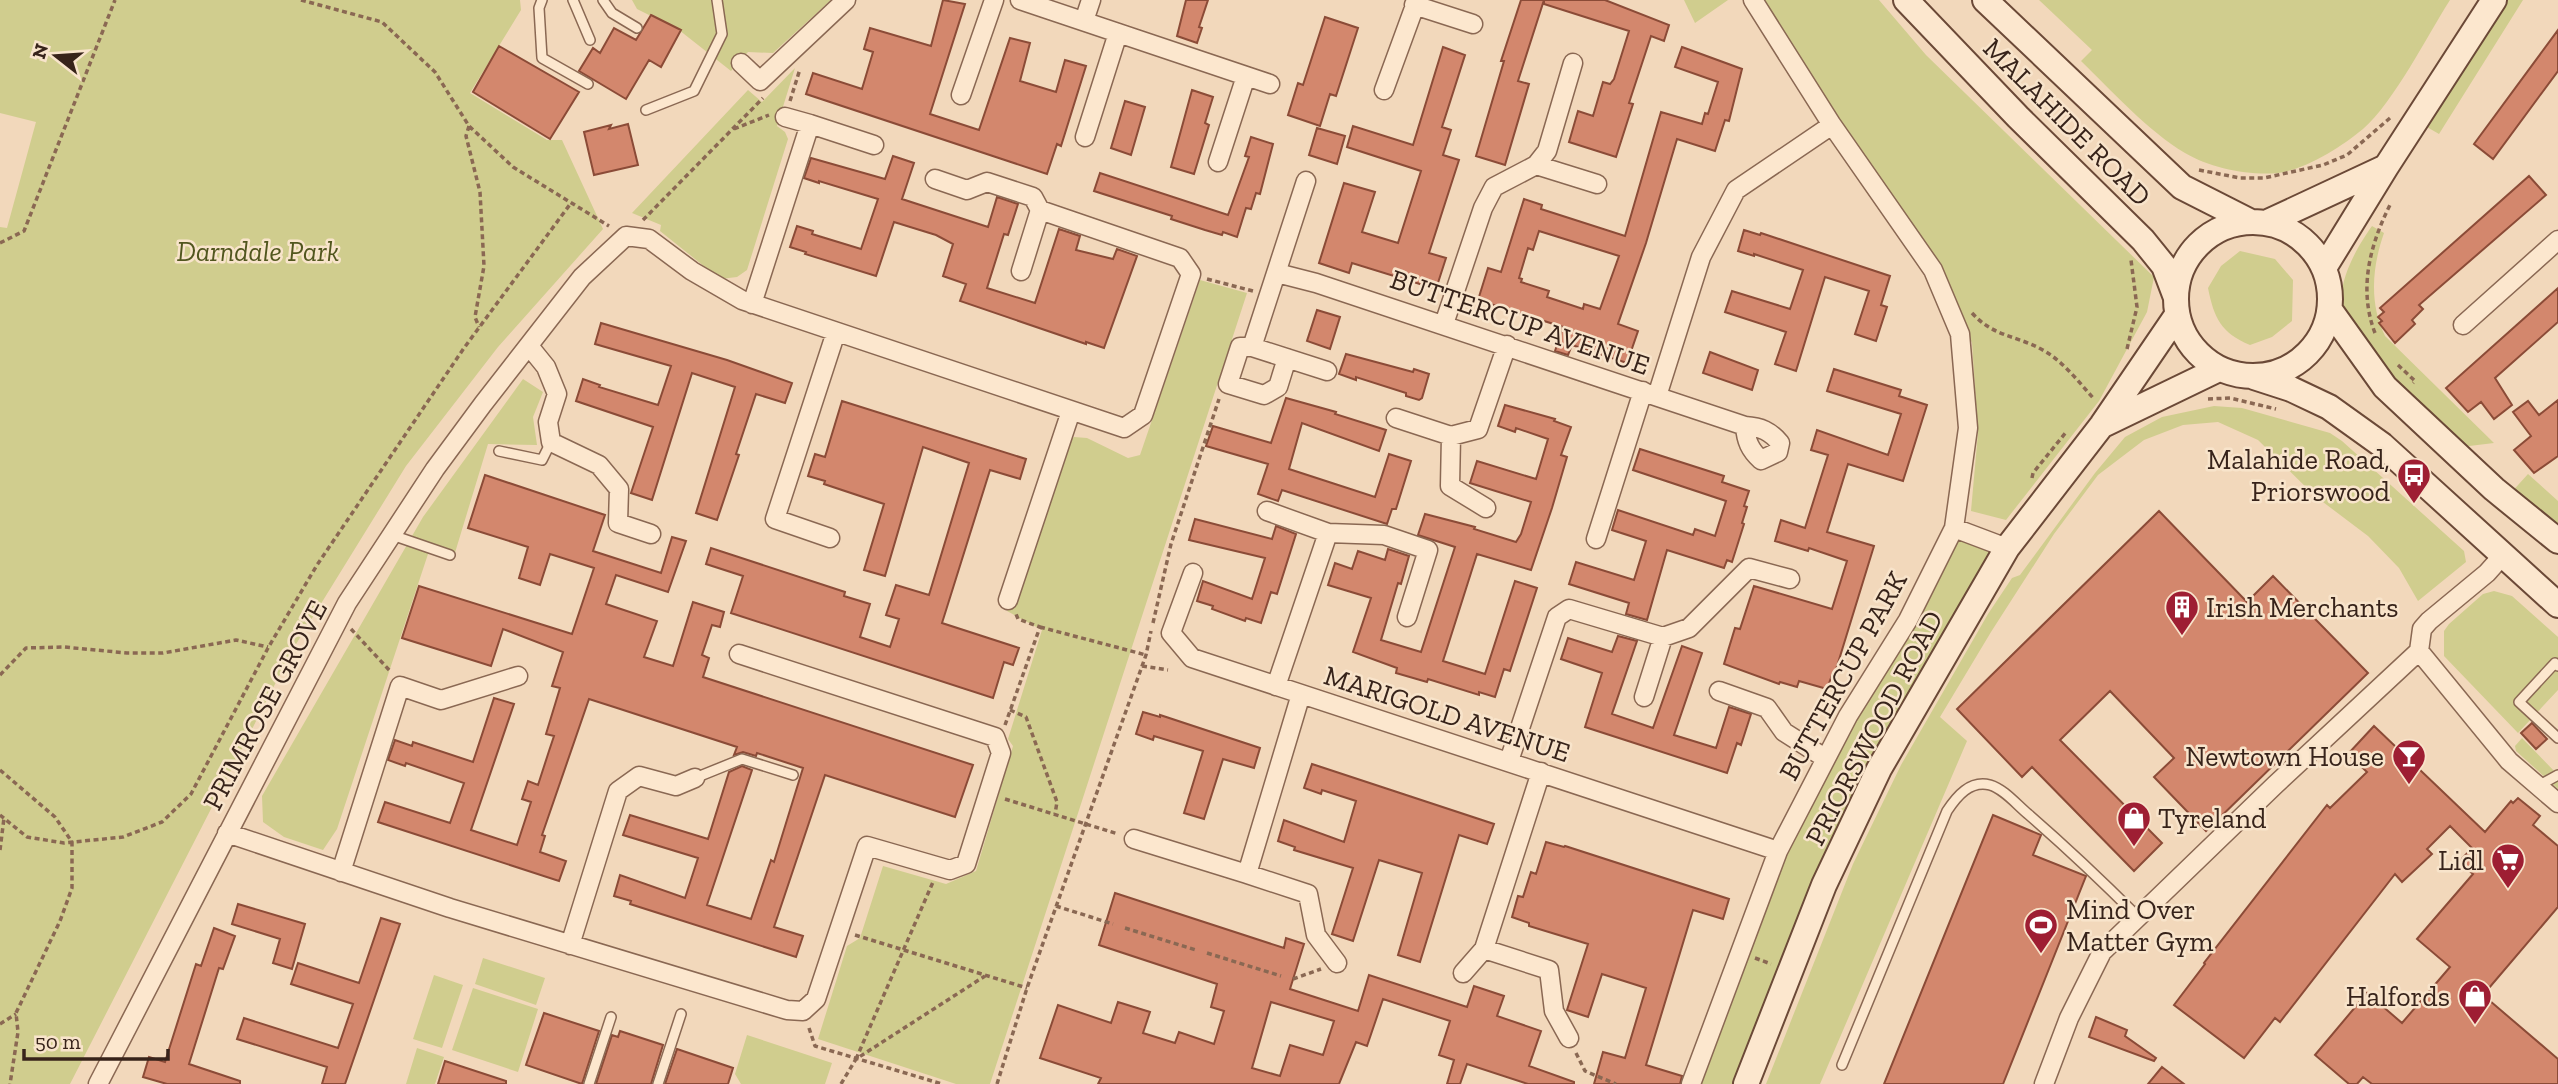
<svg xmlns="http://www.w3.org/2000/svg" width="2558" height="1084" viewBox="0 0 2558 1084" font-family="'Zilla Slab',serif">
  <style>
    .green { fill: #d0cd8e }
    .building { fill: #d3876d; stroke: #8b4b37; stroke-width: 2; fill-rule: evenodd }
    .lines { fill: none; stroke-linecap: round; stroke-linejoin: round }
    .lane-casing { stroke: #8a6853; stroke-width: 12 }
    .street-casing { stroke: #8a6853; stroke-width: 21 }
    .secondary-casing { stroke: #6b4937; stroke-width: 28 }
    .path { stroke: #8a6853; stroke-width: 3.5; stroke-dasharray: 5 3.5; stroke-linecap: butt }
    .lane { stroke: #fce7ce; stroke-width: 9 }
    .street { stroke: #fce7ce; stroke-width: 18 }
    .secondary { stroke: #fce7ce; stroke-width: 24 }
    .labels { text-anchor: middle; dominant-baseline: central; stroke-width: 5; stroke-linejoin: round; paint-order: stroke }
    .street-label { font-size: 28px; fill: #37231a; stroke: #f8e4cb }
    .park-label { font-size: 28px; font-style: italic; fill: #51561e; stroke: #f8e4cb }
    .poi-label { font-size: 28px; fill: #37231a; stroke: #f8e4cb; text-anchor: end }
  </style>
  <rect width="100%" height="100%" fill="#f2d8bb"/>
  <path class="green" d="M0,0H520L521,10L470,93L547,140H562L603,229L498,347L406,466L293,649L70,1084H0V227L7,228L36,122L0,113Z
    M632,0H831L773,53L748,52L731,71L679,30L637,9Z
    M1684,0H1728L1695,23Z
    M1757,0H1879L1926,55L2154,277L2147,312L2099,401L2006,520L1971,511L1978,433L1972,343L1932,252L1792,62Z
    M2039,0H2450C2427,36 2394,102 2363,129C2341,147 2307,169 2278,173C2250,176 2210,168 2185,153C2148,131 2112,91 2081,61L2092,50Z
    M2495,0H2523L2439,134L2420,123Z
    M795,68L777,126L785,132L788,139L747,270L737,277L720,279L660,231L661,225L632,213L748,90L762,102Z
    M2372,226L2384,233C2372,267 2369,304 2385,336L2494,443L2461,447C2424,411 2348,352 2342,299C2340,277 2359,244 2372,226Z
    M2240,251L2275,259L2293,280L2292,321L2272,337L2250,345C2221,333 2214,318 2208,288L2221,266Z
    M1200,280L1247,293L990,1084H956L818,1039L847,946L860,938L883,866L946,884L976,871L1013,746L1008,739L1042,630L1007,611L1059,452L1074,437L1087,438L1128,458L1140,455Z
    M523,379L543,392L533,417L537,445L488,444L454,556L429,551L337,829L323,850L284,837L263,822L262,796L423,517Z
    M2214,406L2242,408L2330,433L2342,441L2464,551L2466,562L2418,601L2399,568L2368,536L2315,496L2258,440L2218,422L2183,425L2144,440L2098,475L2054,534L1991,632L1940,717L1967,741L1820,1084H1766L1853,864L1901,765L1988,614L2012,578L2020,575L2095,473L2125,437L2162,417Z
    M2528,474L2558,501V541L2509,495Z
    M1954,528L2007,548L1878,769L1745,1084H1691L1778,851Z
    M2494,591L2512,596L2558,637V690L2518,733L2444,656V631L2449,624L2483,594Z
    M2522,738L2558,775V789L2516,751L2515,746Z
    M483,958L545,978L536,1005L475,984Z
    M434,975L463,985L442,1048L413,1039Z
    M473,988L538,1009L518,1072L452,1050Z
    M747,1035L832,1063L825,1084H741L735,1074Z
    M417,1048L444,1057L435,1084H406Z"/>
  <path class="building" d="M943,0L965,4L930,114L979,130L1010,38L1030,43L1020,81L1056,92L1065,60L1086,66L1061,146L1057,144L1047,174L806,94L813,73L862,89L873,52L864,49L870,28L931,46Z
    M1186,0H1208L1199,27L1202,28L1197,43L1177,36Z
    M1521,0H1544L1518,81L1529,84L1505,165L1476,156L1504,61H1501Z
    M1544,0H1605L1669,25L1664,41L1651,36L1629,103L1633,104L1616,157L1569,142L1578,111L1593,116L1603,82L1610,84L1614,79L1629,31L1544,4Z
    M651,15L681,30L661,67L649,60L626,99L579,71L593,48L600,53L614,28L636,40Z
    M1325,17L1358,28L1336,96L1330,94L1320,126L1288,115L1298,83L1303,85Z
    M2558,30V71L2493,159L2474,144Z
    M499,46L579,92L550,139L473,92Z
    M1443,47L1465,55L1442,127L1451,130L1443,155L1459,160L1429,253L1446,258L1436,289L1352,263L1349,273L1319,263L1344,183L1375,192L1362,232L1398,243L1421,171L1347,147L1353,126L1413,145Z
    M1682,47L1742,69L1729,121L1725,120L1715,151L1677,139L1646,243L1618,324L1638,331L1627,363L1572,345L1568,355L1555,351L1563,327L1478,300L1488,268L1501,272L1524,199L1542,205L1541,209L1625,236L1661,112L1702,124L1705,113L1708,114L1718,82L1675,67ZM1539,231L1619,256L1600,309L1584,304L1583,309L1547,297L1549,291L1521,282L1522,279L1519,278L1528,248L1533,250Z
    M1192,90L1213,97L1205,123L1209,125L1194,174L1171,167Z
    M1125,101L1145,107L1131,155L1111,148Z
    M628,124L638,165L594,175L584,132L611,125L609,129Z
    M1317,128L1345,136L1337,164L1309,155Z
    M1251,137L1273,144L1260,194L1256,193L1251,209L1246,208L1237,237L1223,232L1222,235L1205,230L1171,219L1172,216L1094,191L1100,173L1228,215L1249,157L1245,156Z
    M893,156L914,163L902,199L988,227L997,197L1018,204L1008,235L1004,234L987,288L1035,303L1059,229L1080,236L1076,250L1113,259L1117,249L1137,256L1104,348L1086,342V344L960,301L966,284L943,276L953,244L936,235L894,222L876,276L805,254L806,252L790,247L797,226L813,231L812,234L861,249L878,199L819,181V183L804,178L811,158L885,179Z
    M2529,176L2546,195L2419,305L2423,309L2412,320L2415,324L2395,343L2379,323L2382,321L2378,317L2384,312L2380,308Z
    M1744,230L1760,235L1761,233L1890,276L1881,305L1887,307L1876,341L1855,334L1869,291L1825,277L1796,371L1775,364L1786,332L1725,312L1732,291L1790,309L1803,270L1754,254V256L1738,251Z
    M2558,288V322L2495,378L2512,405L2494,419L2481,402L2468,412L2446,388Z
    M1317,310L1340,317L1330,349L1307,341Z
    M601,323L727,360L792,383L785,403L756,394L736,454L739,455L717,520L696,513L735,387L692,373L652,500L631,493L653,427L576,401L583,379L600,385L599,387L658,405L671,366L595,344Z
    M1710,352L1758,370L1752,390L1703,373Z
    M1346,354L1413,372L1414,369L1429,374L1422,398L1419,400L1406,396V393L1356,377V380L1339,374Z
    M1834,369L1901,390L1899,396L1927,405L1903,481L1848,464L1827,532L1874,546L1834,676L1832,675L1827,689L1799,681L1797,687L1780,682L1779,684L1724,664L1735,628L1740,629L1754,586L1832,609L1847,561L1809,548L1808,551L1775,541L1781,520L1805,528L1828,455L1811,450L1817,430L1888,455L1901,414L1827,391Z
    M1286,398L1336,412L1335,414L1386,430L1379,451L1302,423L1289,469L1375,497L1389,454L1411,461L1396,509H1392L1387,524L1282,490L1278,501L1258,494L1268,464L1206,446L1213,426L1271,443Z
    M2558,400V456L2534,473L2514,450L2531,436L2513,412L2528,401L2539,415Z
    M842,401L1026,459L1020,479L990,470L942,623L1019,648L1013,665L1004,662L993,698L731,613L743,576L706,564L711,548L845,592L844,596L870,604L860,637L890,647L899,619L886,615L896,585L929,595L969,463L923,447L885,576L864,570L884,504L824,484L825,481L808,476L815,454L825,457Z
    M1505,405L1555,419L1554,421L1571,427L1561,455L1567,457L1552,508L1531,570L1477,554L1443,661L1485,674L1515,581L1537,588L1510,671L1504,669L1495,697L1479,692V695L1428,679L1427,682L1396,673L1397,668L1353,652L1371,598L1328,585L1335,563L1352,569L1358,551L1385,560L1388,549L1409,556L1401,584L1398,583L1381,640L1421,652L1455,547L1418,535L1425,514L1475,527L1474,529L1516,542L1521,534L1531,502L1470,483L1477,461L1536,479L1548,439L1516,428L1515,432L1498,426Z
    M1640,449L1724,476L1722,482L1749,491L1744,506L1747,507L1742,523L1744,524L1732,562L1727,560L1724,568L1667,550L1647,620L1626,614L1629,603L1569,584L1576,562L1634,580L1646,541L1612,530L1618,510L1693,535L1695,529L1715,536L1726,501L1633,470Z
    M485,475L605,515L593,551L661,573L672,537L686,541L668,592L616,575L606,604L657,621L644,657L673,666L693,602L724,612L720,627L712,625L702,655L709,658L703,677L973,765L955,817L825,775L774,927L803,936L796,957L630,904L631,901L614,896L620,875L685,898L698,858L623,835L630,815L708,839L729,772L742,766L752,770L707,905L751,919L771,860L774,862L803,768L757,753L756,756L743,752L734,755L737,747L614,707L589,699L542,835L545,836L540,852L566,861L559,881L378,822L385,802L450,823L464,783L406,763L405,766L388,760L395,740L412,746L413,742L473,762L494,698L514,704L471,830L517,845L531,802L522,799L528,781L538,785L549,751L554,736L546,734L560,688L552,686L563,652L503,629L491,666L402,638L419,586L572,634L594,568L550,554L540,585L519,578L528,547L468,528Z
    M2159,511L2247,602L2273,576L2368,673L2206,831L2154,777L2174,758L2110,691L2060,740L2162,843L2134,871L2032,767L2022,777L1957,709Z
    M1195,519L1272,539L1276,526L1296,534L1277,594L1271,592L1261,623L1246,618L1245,621L1212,609L1213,606L1197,601L1203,581L1252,599L1265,558L1189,540Z
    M1618,636L1637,641L1612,714L1653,728L1682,646L1702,653L1674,735L1716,748L1729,707L1751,714L1741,745L1737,743L1727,773L1585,727L1602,673L1561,659L1568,638L1612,652Z
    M1143,712L1160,717V715L1260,748L1254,768L1223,759L1204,819L1184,813L1203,751L1154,736L1153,740L1136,734Z
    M2532,723L2547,739L2536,749L2521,733Z
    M2374,726L2485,832L2511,801L2513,803L2518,798L2540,816L2533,825L2558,846V907L2483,995L2558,1059V1084H2372L2363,1077L2357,1084H2349L2315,1055L2367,993L2402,1023L2450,967L2417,939L2473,874L2459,862L2472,848L2450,826L2427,849L2432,854L2402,882L2395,874L2280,1022L2275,1018L2244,1058L2174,1005L2205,964L2204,963L2327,805L2330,808L2367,772L2348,754Z
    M1312,764L1494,824L1487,844L1459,835L1420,962L1398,955L1422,873L1379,860L1353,941L1332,934L1353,868L1294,850L1295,847L1278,841L1284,820L1344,842L1356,801L1322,790L1321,794L1304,788Z
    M1993,815L2041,835L2033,855L2086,876L2003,1084H1884Z
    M1546,842L1564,847L1565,846L1729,899L1723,919L1693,910L1646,1065L1682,1076L1680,1084H1594L1603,1052L1625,1058L1646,988L1602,974L1588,1017L1567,1010L1588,944L1529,926V923L1512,917L1518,896L1523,897L1531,872L1536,874Z
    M1115,893L1284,948L1286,938L1304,944L1290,989L1358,1011L1369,975L1467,1007L1474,986L1504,996L1497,1016L1541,1031L1529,1066L1574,1082V1084H1528L1467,1064L1460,1084H1447L1454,1060L1439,1055L1450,1021L1383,999L1367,1046L1356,1042L1339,1084H1098L1101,1078L1040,1058L1058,1005L1111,1023L1118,1002L1150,1012L1143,1033L1175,1043L1179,1032L1214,1044L1224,1011L1211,1007L1217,984L1099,945ZM1271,1002L1334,1021L1323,1055L1290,1045L1280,1076L1252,1068Z
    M238,904L305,924L292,969L273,963L280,939L232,924Z
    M381,918L400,924L345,1084H322L327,1067L237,1039L244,1018L338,1048L353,1004L291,984L298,963L359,983Z
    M214,928L235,936L223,969L219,968L189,1064L240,1081V1084H167L143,1077L149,1057L165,1062L196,964L201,966Z
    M544,1013L599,1031L582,1084L526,1065Z
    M2096,1017L2127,1030L2125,1036L2156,1058L2154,1061L2089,1037Z
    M620,1031L663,1045L651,1084H596L612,1035L618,1037Z
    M677,1049L733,1068L728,1084H665Z
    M445,1061L506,1081V1084H438Z
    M2162,1067L2184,1084H2148Z"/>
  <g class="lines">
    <g class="lane-casing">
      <path id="lane" d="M542,0L539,8L542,58L588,84
        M573,0L590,40
        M603,0L612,13L637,28
        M646,110L694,91L722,34L717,0
        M499,451L542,460L551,442
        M392,535L450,555
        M2558,666L2555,663L2519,702L2558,738
        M695,778L742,759L793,775
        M2538,786L2558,775
        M1842,1065L1947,811C1957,796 1970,780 1990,785C2004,789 2017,805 2028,814C2066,847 2102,881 2138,917
        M589,1084L611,1017
        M658,1084L681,1014"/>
    </g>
    <g class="street-casing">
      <path id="street" d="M1020,0L1270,84
        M1414,5L1473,24
        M1084,21L1091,0
        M741,63L760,81L846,0
        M1384,90L1417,0
        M961,95L994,0
        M785,117L810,124
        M1085,137L1118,33
        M1218,162L1246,76
        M1536,165L1597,184
        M1306,181L1252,347L1327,371
        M1021,271L1040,210
        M1277,273L1316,283L1745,426C1761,427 1770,431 1780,443L1778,452L1761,460C1750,450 1746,441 1745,426
        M752,304L810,124L874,145
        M1444,324L1483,208L1494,187L1536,165L1547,151L1573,63
        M2463,325L2558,240
        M529,346L546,367L557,394L548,422L551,442L599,465L619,489L618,523L651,534
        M1252,347H1240L1228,384L1264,395L1278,387L1287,358
        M1657,396L1701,257L1736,190L1832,125
        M1396,418L1451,436
        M1486,508L1450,486L1451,436L1478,429L1507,345
        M1267,511L1328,533L1384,535L1428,550L1407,617
        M1954,528L2007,548
        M830,538L775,519L836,332
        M1596,539L1643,391
        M1193,573L1171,633L1192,658L1778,851
        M1008,600L1071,411
        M2419,651L2509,761L2558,803
        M1276,686L1328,533
        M1719,691L1767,708L1784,732L1825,758
        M1644,697L1663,637
        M1509,761L1557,617L1569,609L1663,637L1689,628L1749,568L1790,579
        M1541,772L1484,949L1549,970L1554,1011L1569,1038
        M227,833L450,908L787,1010L803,1011L816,999L867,846L950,870L966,864L1001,753L995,737L739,654
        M1134,839L1247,874L1301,694
        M341,872L400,686L441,700L518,676
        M1247,874L1308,894L1316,935L1337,963
        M570,945L618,791L639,776L676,786L695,778
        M1463,973L1484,949
        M98,1084L347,603L435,469L483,404L582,277L626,236L649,239L692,271L742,300L1124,428L1143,415L1191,274L1180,258L1040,210L1033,197L987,182L967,190L935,179
        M1691,1084L1778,851L1848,716L1908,620L1954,528L1968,428L1960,334L1933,270L1832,125L1753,0
        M2044,1084L2069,1018L2102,952L2275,785L2419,651L2422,629L2429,621L2487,573L2503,555"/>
    </g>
    <g class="secondary-casing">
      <path id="secondary" d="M1906,0L2018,117L2143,240L2164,266L2175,295
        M1985,0L2182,187L2249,221
        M2176 299a77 77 0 1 1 154 0a77 77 0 1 1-154 0Z
        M2268,222L2386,167
        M2324,268L2386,167L2494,0
        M2330,310L2385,387L2494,489L2558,541
        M2254,377L2291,389L2329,407L2382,445L2558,605
        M2103,425L2219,369
        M1746,1084L1824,885L1879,769L2007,548L2102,425L2177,315"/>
    </g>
    <path class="path" d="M301,0L382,22L435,72L469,126L513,167L609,226
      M790,101L800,69
      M469,126L466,136L480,192L484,266L475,317L479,327
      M734,129L769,115
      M2199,170L2240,178H2264L2323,165L2347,155L2390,118
      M643,220L763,98
      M0,243L24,231L115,0
      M1207,279L1253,291
      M1972,313C1994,337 2015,335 2041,349C2062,360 2078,381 2094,399
      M2375,333C2358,289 2370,244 2391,203
      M2127,349L2137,307L2131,260
      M2398,365L2415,381L2413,383
      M2208,399L2230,398L2276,409
      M2032,478L2033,473L2067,431
      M1153,623L1171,544L1219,399
      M1040,627L1146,655
      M351,629L391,672
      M1142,666L1168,670
      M0,675L26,648L64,647L127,653H163L236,640L268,647
      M1010,710L1026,717L1057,802L1055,814
      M1005,725L1040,627L1018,619L1016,614
      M0,770L55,817L72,842V888L60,921L16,1013L18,1032L10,1084
      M1005,799L1118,834
      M0,815L27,837L64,843L123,837L162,822L191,794L268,648L317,565L464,348L571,203
      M0,850L4,818
      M1056,906L1113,924
      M1125,928L1196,950
      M855,935L1027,988
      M1207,953L1281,976
      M1755,958L1771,964
      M1293,979L1321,969
      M0,1024L16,1014
      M809,1028L815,1046L942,1084
      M1576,1053L1585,1071L1616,1084
      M856,1059L933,882
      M841,1084L856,1059L985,976
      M997,1084L1027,988L1146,655L1151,631"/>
    <use href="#lane" class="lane"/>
    <use href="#street" class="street"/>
    <use href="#secondary" class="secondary"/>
  </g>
  <defs>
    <g id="bus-pin" transform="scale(1.75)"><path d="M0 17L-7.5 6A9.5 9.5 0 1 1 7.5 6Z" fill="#9e1e33" stroke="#f8e4cb"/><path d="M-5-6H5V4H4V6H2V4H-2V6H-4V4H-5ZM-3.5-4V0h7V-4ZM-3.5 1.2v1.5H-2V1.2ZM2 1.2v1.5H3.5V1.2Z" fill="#fff"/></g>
    <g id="building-pin" transform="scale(1.75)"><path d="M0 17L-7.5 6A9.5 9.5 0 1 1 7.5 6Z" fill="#9e1e33" stroke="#f8e4cb"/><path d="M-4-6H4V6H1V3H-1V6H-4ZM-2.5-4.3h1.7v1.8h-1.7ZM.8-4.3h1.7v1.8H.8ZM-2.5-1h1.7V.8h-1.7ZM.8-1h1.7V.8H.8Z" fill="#fff"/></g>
    <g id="bar-pin" transform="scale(1.75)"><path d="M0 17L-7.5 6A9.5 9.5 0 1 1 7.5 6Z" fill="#9e1e33" stroke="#f8e4cb"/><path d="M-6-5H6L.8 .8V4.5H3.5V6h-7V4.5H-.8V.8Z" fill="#fff"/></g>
    <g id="shop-pin" transform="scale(1.75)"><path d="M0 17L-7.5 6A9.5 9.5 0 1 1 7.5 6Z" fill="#9e1e33" stroke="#f8e4cb"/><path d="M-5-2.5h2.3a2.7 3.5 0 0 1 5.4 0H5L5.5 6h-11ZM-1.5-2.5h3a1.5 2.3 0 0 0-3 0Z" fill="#fff"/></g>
    <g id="supermarket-pin" transform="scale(1.75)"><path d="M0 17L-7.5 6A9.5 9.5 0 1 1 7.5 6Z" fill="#9e1e33" stroke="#f8e4cb"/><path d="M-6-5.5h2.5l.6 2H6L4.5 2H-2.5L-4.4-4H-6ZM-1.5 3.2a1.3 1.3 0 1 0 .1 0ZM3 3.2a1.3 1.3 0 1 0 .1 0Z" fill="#fff"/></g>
    <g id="stadium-pin" transform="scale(1.75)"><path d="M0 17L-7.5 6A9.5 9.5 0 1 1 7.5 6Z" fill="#9e1e33" stroke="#f8e4cb"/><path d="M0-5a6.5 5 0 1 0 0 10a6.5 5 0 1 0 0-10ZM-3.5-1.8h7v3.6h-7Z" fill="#fff"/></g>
  </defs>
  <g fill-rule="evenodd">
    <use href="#bus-pin" x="2414" y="475"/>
    <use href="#building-pin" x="2182" y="607"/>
    <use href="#bar-pin" x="2409" y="756"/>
    <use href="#shop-pin" x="2134" y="818"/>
    <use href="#supermarket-pin" x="2508" y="860"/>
    <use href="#stadium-pin" x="2041" y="925"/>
    <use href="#shop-pin" x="2475" y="996"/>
  </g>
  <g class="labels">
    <g class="street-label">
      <text transform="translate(2067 122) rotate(45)">MALAHIDE ROAD</text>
      <text transform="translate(1520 322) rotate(19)">BUTTERCUP AVENUE</text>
      <text transform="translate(1843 676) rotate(-61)">BUTTERCUP PARK</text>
      <text transform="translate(265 705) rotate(-62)">PRIMROSE GROVE</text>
      <text transform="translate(1447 714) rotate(18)">MARIGOLD AVENUE</text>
      <text transform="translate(1874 728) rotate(-62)">PRIORSWOOD ROAD</text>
    </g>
    <g class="park-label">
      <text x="258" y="251">Darndale Park</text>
    </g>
    <g class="poi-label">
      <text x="2390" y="459">Malahide Road,<tspan x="2390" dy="32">Priorswood</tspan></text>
      <text x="2206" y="607" text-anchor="start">Irish Merchants</text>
      <text x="2384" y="756">Newtown House</text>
      <text x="2158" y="818" text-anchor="start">Tyreland</text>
      <text x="2484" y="860">Lidl</text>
      <text x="2066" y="909" text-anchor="start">Mind Over<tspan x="2066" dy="32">Matter Gym</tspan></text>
      <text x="2450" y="996">Halfords</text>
    </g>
  </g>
  <g transform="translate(56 56) rotate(287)" stroke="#f8e4cb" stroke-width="5" paint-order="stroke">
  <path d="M0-5L12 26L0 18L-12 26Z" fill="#37231a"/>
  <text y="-10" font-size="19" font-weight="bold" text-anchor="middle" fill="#37231a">N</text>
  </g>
  <path d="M24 1049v10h144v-10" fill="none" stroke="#37231a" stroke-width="3.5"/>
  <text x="35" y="1049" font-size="21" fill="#37231a" stroke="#f8e4cb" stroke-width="5" paint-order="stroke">50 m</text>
</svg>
